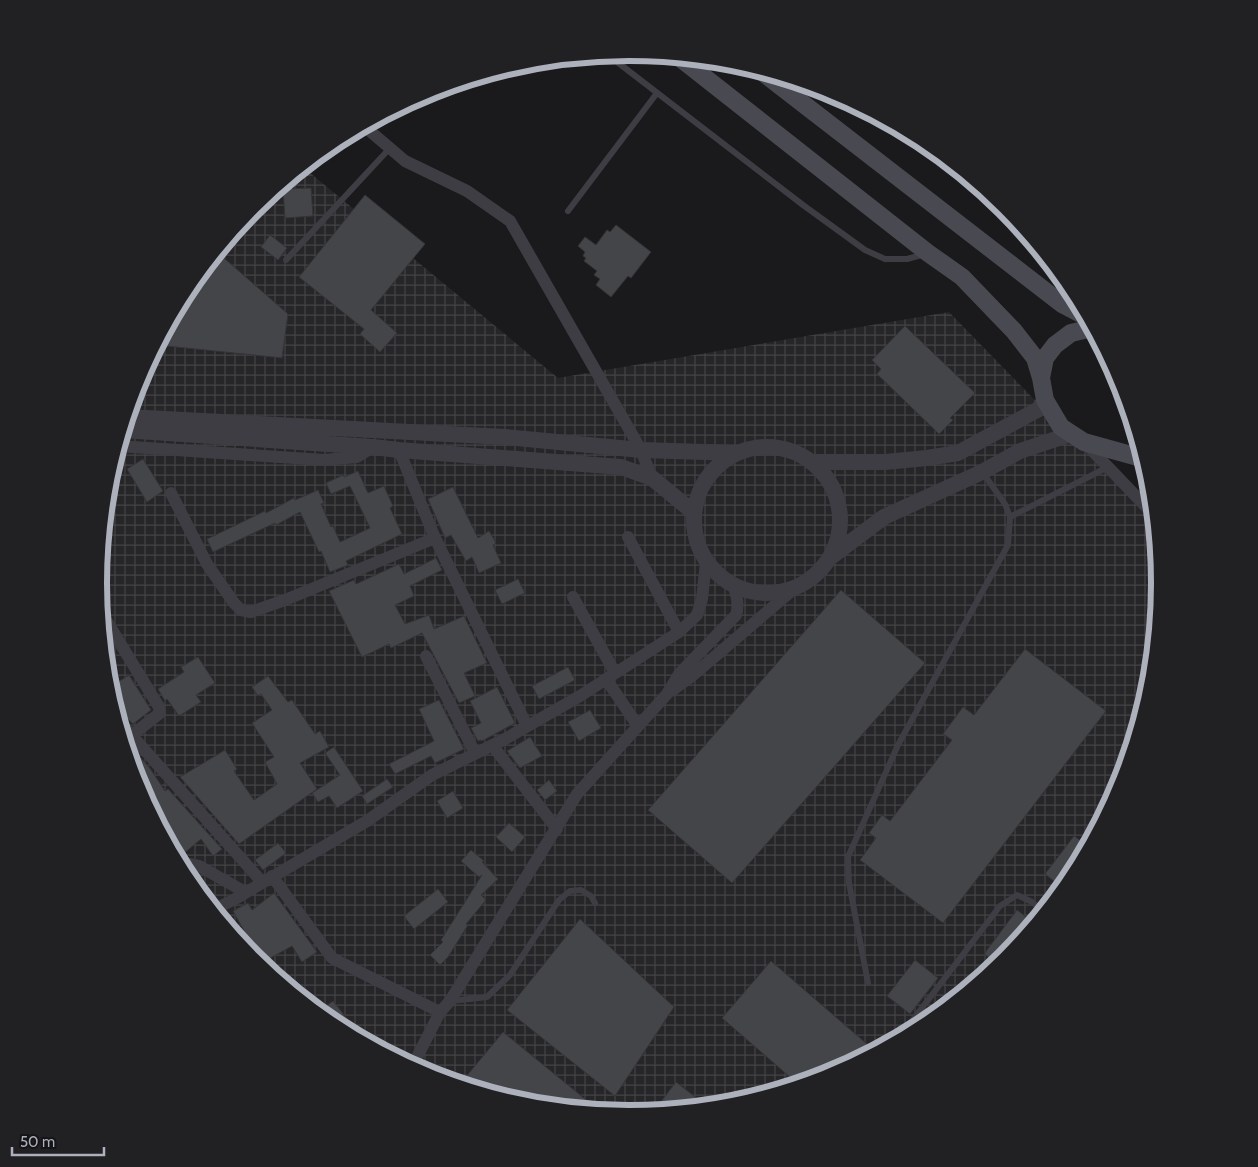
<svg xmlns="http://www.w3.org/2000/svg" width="1258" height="1167" viewBox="0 0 1258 1167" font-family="Cabin,sans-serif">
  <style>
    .industrial { fill: url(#industrial-grid) }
    .building { fill: #444549; stroke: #343438 }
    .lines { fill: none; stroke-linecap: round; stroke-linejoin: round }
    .service { stroke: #3d3d43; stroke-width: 6 }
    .minor { stroke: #3d3d43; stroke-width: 12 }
    .tertiary { stroke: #3d3d43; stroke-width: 16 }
    .secondary { stroke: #494a51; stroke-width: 18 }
    .rim { fill: none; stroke: #acb1bc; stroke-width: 6 }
  </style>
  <defs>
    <pattern id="industrial-grid" width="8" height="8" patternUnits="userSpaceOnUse" patternTransform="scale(1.25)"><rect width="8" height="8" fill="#262629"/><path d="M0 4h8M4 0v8" fill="none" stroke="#434346"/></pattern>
  </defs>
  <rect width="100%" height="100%" fill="#1a1a1c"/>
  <path class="industrial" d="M303,167L558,378L949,312L1154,522L1160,584L1150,687L1119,787L1070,879L1004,959L924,1025L832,1074L732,1104L629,1114L525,1104L426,1074L334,1025L253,959L187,878L138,786L108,687L98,583L108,480L139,380L188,288L254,208Z"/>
  <path class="building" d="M311,188L313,216L285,218L283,189Z
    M365,195L425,244L371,310L397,333L380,352L360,334L364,329L299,277Z
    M616,225L651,252L631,278L628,276L611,297L596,285L600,279L594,275L597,271L584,261L586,258L583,256L585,252L578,246L585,237L596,245L607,230L610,232Z
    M270,235L287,248L278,260L261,247Z
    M217,252L288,314L282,358L157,345L188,288Z
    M905,326L975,393L950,418L953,420L939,434L877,374L881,369L872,360Z
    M143,459L163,491L147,502L127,469Z
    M358,471L368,493L384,486L393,506L390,508L402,534L346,561L348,565L330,572L321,551L319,552L300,512L276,525L275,523L213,552L207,539L265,511L266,513L294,498L295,500L318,490L324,503L321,504L331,527L333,526L340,542L370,528L350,486L331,494L326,483L343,475L344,477Z
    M453,487L478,538L489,531L496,543L493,545L501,563L479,573L472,557L466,561L451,535L445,538L428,499Z
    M436,558L442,570L410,586L414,596L395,605L405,624L429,615L434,629L464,616L487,663L464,673L475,696L459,703L422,633L391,648L389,644L362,657L329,591L354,580L356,584L399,564L404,574Z
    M518,579L525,593L502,604L495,590Z
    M841,590L925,663L732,883L648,810Z
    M1025,649L1106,711L943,923L860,860L876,838L869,833L882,815L890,821L952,740L943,734L963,707L974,715Z
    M198,657L215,683L196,695L201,702L179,716L167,699L165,701L158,689L184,672L181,667Z
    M568,667L575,680L539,699L532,686Z
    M129,675L151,710L133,724L124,715L115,710L109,688Z
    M268,676L288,702L292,700L315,734L320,731L329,747L300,763L317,789L239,844L180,777L225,750L237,769L234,771L254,800L277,784L265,762L274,757L252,723L272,710L261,694L258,696L252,687Z
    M497,687L515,723L482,741L481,740L478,741L471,728L481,723L470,701Z
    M439,700L464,749L435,763L431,756L395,774L389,764L434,741L419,709Z
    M590,710L601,728L579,741L568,722Z
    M530,737L542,756L520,768L507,751Z
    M124,739L149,767L165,791L168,789L222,849L213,856L201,839L183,854L175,855L138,786Z
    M334,747L363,791L337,808L329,796L318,802L312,793L340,775L325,753Z
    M387,779L393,787L367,804L362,796Z
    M549,780L557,791L545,800L537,790Z
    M453,791L463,808L447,818L437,801Z
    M509,823L525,837L512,852L496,837Z
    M1074,836L1088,846L1070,879L1063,888L1045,874Z
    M278,843L286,853L263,870L255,860Z
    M471,850L484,861L482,862L498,879L481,895L486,900L466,924L468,925L448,957L440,965L430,955L443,942L441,940L482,875L479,877L461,861Z
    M438,889L448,902L414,929L404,916Z
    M274,893L317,952L302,962L292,946L265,961L255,943L252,945L233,911L248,903L252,910Z
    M1017,910L1034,923L1004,959L998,964L984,954Z
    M580,919L674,1007L615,1096L507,1010Z
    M915,960L938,978L910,1014L887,996Z
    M771,961L875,1051L832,1074L798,1084L722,1018Z
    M333,1001L349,1021L339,1028L318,1012Z
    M503,1032L601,1112L525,1104L460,1084Z
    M676,1082L708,1107L653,1112Z"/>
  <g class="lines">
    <path class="service" d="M608,55L803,205L865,250L885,259H907L925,254
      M568,211L657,93
      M286,260L390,148
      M1010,517L1108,467
      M868,983L849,883L848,857L898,745L1008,545L1010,517L1005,504L983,473
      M451,1001L487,997L510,975L559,900L570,891L581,890L591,896L595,903
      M899,1038L1000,906L1017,895L1032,902L1043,911"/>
    <path class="minor" d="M364,126L405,161L467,191L510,221L641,450L652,478
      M902,130L999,203
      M1084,442L1153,514
      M118,446L324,460L357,457L373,447
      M399,450L435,538L527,726
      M171,493L207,564L234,603L241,610L251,612L285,600L435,538
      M628,537L679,632
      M573,597L615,673
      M101,612L159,707L160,713L132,735
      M426,656L475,753
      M606,679L638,726
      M671,691L692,676L795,588
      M118,720L262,882
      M492,745L557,829
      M179,862L199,866L245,892
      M272,876L332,958L440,1012
      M213,910L235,899L367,821L432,775L505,739L580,696L679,632L697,615L702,599L706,562
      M412,1067L440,1012L450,1001L577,794L667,694L679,674L736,615C739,606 737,592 732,585"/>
    <path class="tertiary" d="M127,417L505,437L641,450L737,453
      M123,430L373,447L399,450L621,467L652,478L693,512
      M694 520a73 73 0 1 1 146 0a73 73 0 1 1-146 0Z
      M811,462H885L927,458L958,453L1039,409L1045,400
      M832,556L884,517L982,472L1020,451L1071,434"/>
    <path class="secondary" d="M680,58L928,253L962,277L1014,331L1035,358L1041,378
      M761,71L1062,304L1085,316
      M1092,328L1071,333L1055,345L1045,358L1041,378L1045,400L1061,427L1084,442L1138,457L1145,463"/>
  </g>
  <path d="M0 0H1258V1167H0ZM107 583a522 522 0 1 1 1044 0a522 522 0 1 1-1044 0Z" fill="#212124" fill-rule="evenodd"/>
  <path class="rim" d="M107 583a522 522 0 1 1 1044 0a522 522 0 1 1-1044 0Z"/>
  <path d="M12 1147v8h92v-8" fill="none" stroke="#acb1bc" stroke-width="2.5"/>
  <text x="20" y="1147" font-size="15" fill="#acb1bc" stroke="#151517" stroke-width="4" paint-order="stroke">50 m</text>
</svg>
